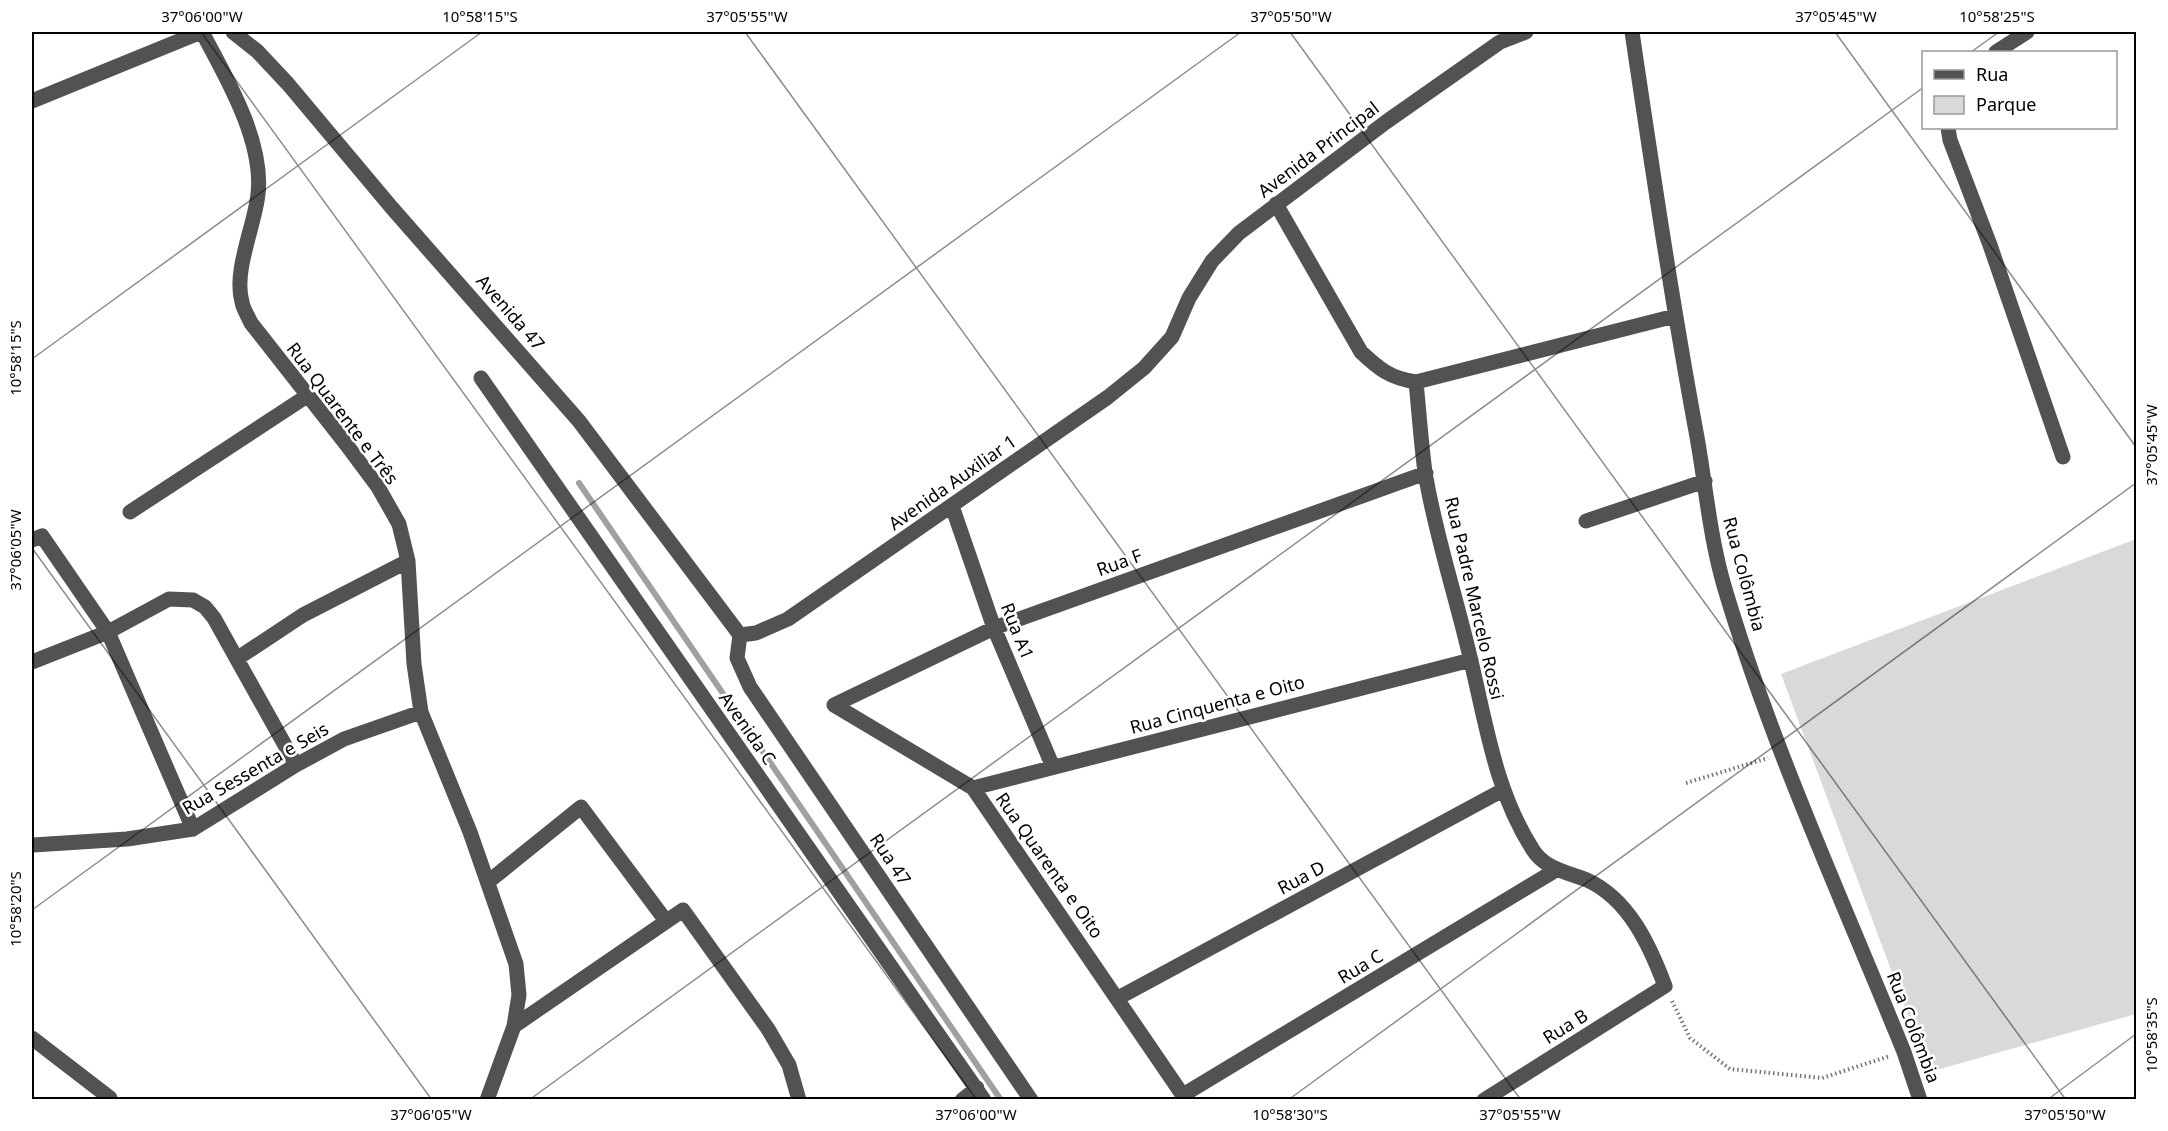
<svg xmlns="http://www.w3.org/2000/svg" width="2168" height="1131" viewBox="0 0 2168 1131" font-family="'Noto Sans',sans-serif">
  <style>
    .green { fill: #d9d9d9 }
    .lines { fill: none; stroke-linecap: round; stroke-linejoin: round }
    .stream { stroke: #a0a0a0; stroke-width: 6 }
    .path { stroke: #747474; stroke-width: 4; stroke-dasharray: 1.5 3; stroke-linecap: butt }
    .minor { stroke: #525252; stroke-width: 15 }
    .ticks { fill: none; stroke: #000; stroke-width: 1.5; stroke-opacity: 0.45 }
    .labels { text-anchor: middle; dominant-baseline: central; stroke-width: 5; stroke-linejoin: round; paint-order: stroke }
    .street-label { font-size: 18px; fill: #000; stroke: #fff }
    .neatline { fill: none; stroke: #000; stroke-width: 2 }
    .ticks-label { font-size: 15px; text-anchor: middle; fill: #000 }
  </style>
  <rect width="100%" height="100%" fill="#fff"/>
  <path class="green" d="M2136,539V1014L1929,1072L1781,674Z"/>
  <g class="lines">
    <path class="stream" d="M579,483L1001,1100"/>
    <path class="path" d="M1686,783L1768,758
      M1672,1001L1690,1038L1730,1069L1822,1078L1890,1056"/>
    <path class="minor" d="M202,32C226,77 264,141 258,194C255,225 233,271 242,302C243,309 248,316 251,323L346,444L378,487L399,524L408,561L414,664L421,712L470,832L516,964L519,995L514,1026L487,1100
      M233,32L257,51L288,84L392,208L579,421L740,635
      M1632,32C1652,167 1672,302 1697,437C1706,488 1710,539 1725,589C1772,747 1842,899 1904,1052L1920,1100
      M1996,52L2027,32
      M32,101L201,32
      M1948,128L1950,140L1990,245L2063,457
      M1276,204L1361,352C1379,369 1390,378 1416,382C1419,412 1421,442 1425,472C1435,534 1456,596 1470,657C1486,723 1495,791 1533,850C1545,869 1567,872 1587,880C1629,899 1650,946 1665,986L1484,1100
      M481,378L984,1100
      M1416,382L1675,316
      M952,506L994,628L1053,767
      M130,512L307,396
      M1586,521L1705,481
      M32,540L42,536L108,632L193,829
      M740,635L756,633L788,619L1108,397L1144,368L1172,337L1189,298L1212,261L1239,233L1386,122L1500,42L1526,32
      M740,635L737,658L750,687L1031,1100
      M238,658L303,615L408,561
      M32,662L108,632L169,599L193,600L205,607L214,618L296,765
      M834,705L994,628L1426,473
      M834,705L973,788L1186,1100
      M973,788L1471,660
      M33,845L127,839L193,829L296,765L344,739L421,712
      M488,882L581,807L666,921
      M1118,998L1503,790
      M514,1026L683,910L768,1029L789,1065L799,1100
      M32,1038L110,1098
      M1183,1095L1556,870
      M962,1100L977,1088"/>
  </g>
  <path class="ticks" d="M201,32L977,1100M745,32L1521,1100M1290,32L2066,1100M1835,32L2136,447M1971,52L1999,32M32,359L482,32M32,548L432,1100M32,910L1241,32M529,1100L1924,87M1288,1100L2136,483M2047,1100L2136,1034"/>
  <g class="labels">
    <g class="street-label">
      <text transform="translate(1318 149) rotate(-37)">Avenida Principal</text>
      <text transform="translate(511 312) rotate(49)">Avenida 47</text>
      <text transform="translate(343 413) rotate(53)">Rua Quarente e Três</text>
      <text transform="translate(952 482) rotate(-35)">Avenida Auxiliar 1</text>
      <text transform="translate(1119 562) rotate(-20)">Rua F</text>
      <text transform="translate(1745 574) rotate(75)">Rua Colômbia</text>
      <text transform="translate(1475 598) rotate(77)">Rua Padre Marcelo Rossi</text>
      <text transform="translate(1018 631) rotate(68)">Rua A1</text>
      <text transform="translate(1217 704) rotate(-15)">Rua Cinquenta e Oito</text>
      <text transform="translate(748 728) rotate(55)">Avenida C</text>
      <text transform="translate(255 768) rotate(-30)">Rua Sessenta e Seis</text>
      <text transform="translate(891 859) rotate(56)">Rua 47</text>
      <text transform="translate(1050 865) rotate(55)">Rua Quarenta e Oito</text>
      <text transform="translate(1301 877) rotate(-28)">Rua D</text>
      <text transform="translate(1360 966) rotate(-31)">Rua C</text>
      <text transform="translate(1565 1026) rotate(-32)">Rua B</text>
      <text transform="translate(1914 1027) rotate(69)">Rua Colômbia</text>
    </g>
  </g>
  <rect width="2168" height="1131" fill="none" stroke="#ffffff" stroke-width="66"/>
  <rect x="1922" y="51" width="195" height="78" fill="#ffffff" stroke="#999999" stroke-width="1.5"/>
  <rect x="1934" y="70" width="30" height="9" fill="#525252" stroke="#999999" stroke-width="1.5"/>
  <text x="1976" y="81" font-size="18" fill="#000000">Rua</text>
  <rect x="1934" y="96" width="30" height="18" fill="#d9d9d9" stroke="#999999" stroke-width="1.5"/>
  <text x="1976" y="111" font-size="18" fill="#000000">Parque</text>
  <rect x="33" y="33" width="2102" height="1065" class="neatline"/>
  <g class="ticks-label">
    <text x="202" y="22">37°06'00"W</text>
    <text x="480" y="22">10°58'15"S</text>
    <text x="747" y="22">37°05'55"W</text>
    <text x="1291" y="22">37°05'50"W</text>
    <text x="1836" y="22">37°05'45"W</text>
    <text x="1997" y="22">10°58'25"S</text>
    <text transform="translate(16 358) rotate(-90)" y="5">10°58'15"S</text>
    <text transform="translate(2152 445) rotate(-90)" y="5">37°05'45"W</text>
    <text transform="translate(16 550) rotate(-90)" y="5">37°06'05"W</text>
    <text transform="translate(16 909) rotate(-90)" y="5">10°58'20"S</text>
    <text transform="translate(2152 1035) rotate(-90)" y="5">10°58'35"S</text>
    <text x="431" y="1120">37°06'05"W</text>
    <text x="976" y="1120">37°06'00"W</text>
    <text x="1290" y="1120">10°58'30"S</text>
    <text x="1520" y="1120">37°05'55"W</text>
    <text x="2065" y="1120">37°05'50"W</text>
  </g>
</svg>
